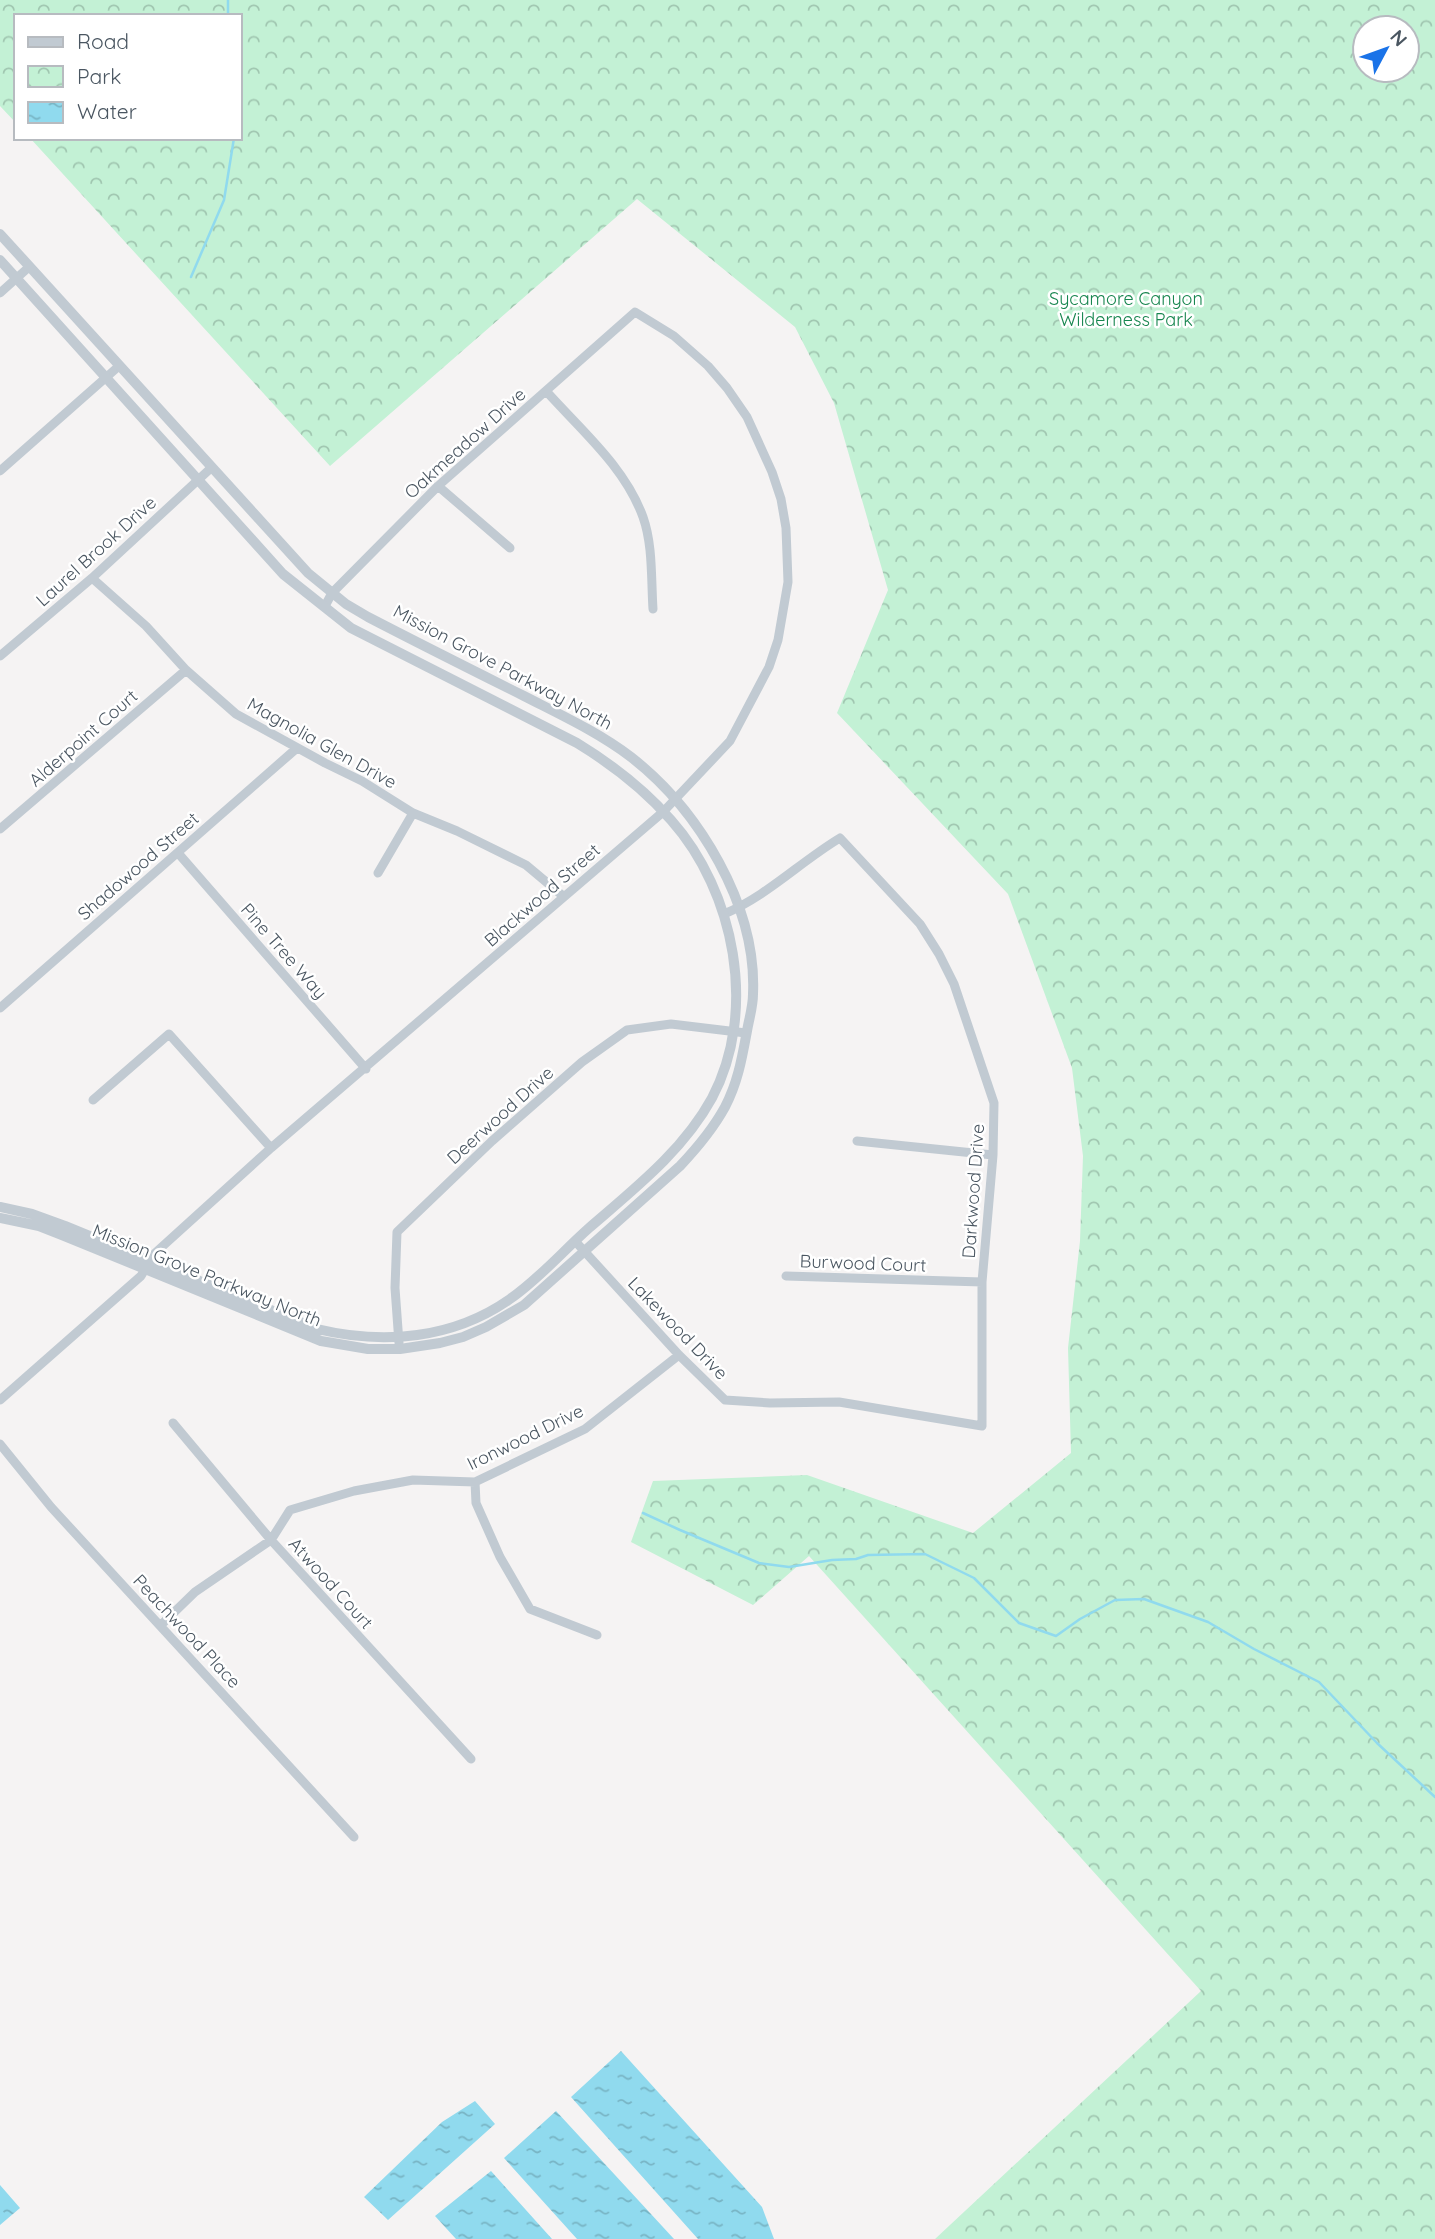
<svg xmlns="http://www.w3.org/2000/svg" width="1435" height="2239" viewBox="0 0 1435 2239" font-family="Quicksand,sans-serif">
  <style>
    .park { fill: url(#park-crowns); fill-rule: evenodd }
    .water { fill: url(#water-ripples) }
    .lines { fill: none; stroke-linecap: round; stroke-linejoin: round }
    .stream { stroke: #90daee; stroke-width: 2.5 }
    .minor { stroke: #c1cad2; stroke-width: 9 }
    .tertiary { stroke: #c1cad2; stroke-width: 10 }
    .labels { text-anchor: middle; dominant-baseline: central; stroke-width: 5; stroke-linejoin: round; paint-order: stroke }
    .park-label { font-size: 18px; fill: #17864f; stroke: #fff }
    .street-label { font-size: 18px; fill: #4a5661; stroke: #fff }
  </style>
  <defs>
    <pattern id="park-crowns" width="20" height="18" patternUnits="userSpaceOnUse" patternTransform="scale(1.75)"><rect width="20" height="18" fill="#c3f1d5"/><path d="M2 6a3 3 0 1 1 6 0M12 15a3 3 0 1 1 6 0" fill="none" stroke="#a0c6b0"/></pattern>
    <pattern id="water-ripples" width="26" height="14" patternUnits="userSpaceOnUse" patternTransform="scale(1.75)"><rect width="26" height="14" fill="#90daee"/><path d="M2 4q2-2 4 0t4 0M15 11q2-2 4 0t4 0" fill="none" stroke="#78b4c4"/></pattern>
  </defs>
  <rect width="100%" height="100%" fill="#f5f3f3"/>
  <path class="park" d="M0,0H1435V2239H935L1201,1991L809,1556L753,1605L631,1542L653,1481L807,1475L973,1533L1071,1453L1068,1348L1080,1241L1083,1156L1072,1068L1008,894L837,713L888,590L834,403L795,327L637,199L330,466L30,138H240V16H16V123L0,106ZM1365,28H1407V70H1365Z"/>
  <path class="water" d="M621,2051L762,2207L774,2239H698L571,2097Z
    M475,2101L495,2124L388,2220L364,2197L442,2122Z
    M556,2111L674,2239H577L504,2158Z
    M491,2171L552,2239H456L435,2216Z
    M0,2185L20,2208L0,2225Z"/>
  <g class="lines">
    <path class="stream" d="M228,16V0
      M191,277L224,200L234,138
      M643,1513L680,1530L759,1563L789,1567L832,1560L856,1559L868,1555L925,1554L974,1578L1019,1623L1056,1636L1080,1619L1115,1600L1144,1599L1208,1622L1254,1649L1319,1682L1377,1743L1435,1797"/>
    <path class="minor" d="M0,293L29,267
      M547,392C581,430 625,467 643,517C653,545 651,579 653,609
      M0,471L119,366
      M438,486L510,548
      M92,578L146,626L186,670L236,714L325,763L362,781L413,813L457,831L526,865L563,896
      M0,656L92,578L211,468
      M0,829L186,670
      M178,853L366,1069
      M378,873L413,813
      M0,1008L297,748
      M93,1100L169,1034L271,1148
      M857,1141L993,1155
      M575,1241L679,1355L725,1400L770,1403L839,1402L982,1426V1282L993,1155L994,1103L954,984L939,954L920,924L840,838C800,862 767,896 724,914
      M786,1276L982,1282
      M399,1343L395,1288L397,1232L492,1141L582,1062L627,1030L671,1024L746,1033
      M0,1400L141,1276L154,1254L271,1148L663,812L730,741L769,667L778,640L788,582L786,528L781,499L772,472L747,417L727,388L708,366L674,336L635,312L438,486L332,593L325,606
      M173,1423L271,1540L471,1759
      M0,1444L51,1507L354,1837
      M475,1482L476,1503L500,1557L530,1609L597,1635
      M161,1625L195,1592L271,1540L290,1510L354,1491L413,1480L475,1482L585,1429L679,1355"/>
    <path class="tertiary" d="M0,234L308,573L346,604L368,617C420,644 472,670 524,696C561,715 598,732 631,757C699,810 757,906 753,994C753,1007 749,1019 747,1031C742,1058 738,1082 725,1107C713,1129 697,1148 680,1166L524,1305L486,1327L463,1337L440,1343L400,1349H368L321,1341L62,1235L39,1226L0,1218
      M0,260L283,574L351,628L577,743C613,765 644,789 671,820C735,892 758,1011 712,1098C683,1151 634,1189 589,1228C563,1251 539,1279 510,1299C453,1339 384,1345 317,1329L65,1226L32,1214L0,1207"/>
  </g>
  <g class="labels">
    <g class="park-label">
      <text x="1126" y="298">Sycamore Canyon<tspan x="1126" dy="21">Wilderness Park</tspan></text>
    </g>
    <g class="street-label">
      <text transform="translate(465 443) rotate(-42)">Oakmeadow Drive</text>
      <text transform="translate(96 551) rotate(-42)">Laurel Brook Drive</text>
      <text transform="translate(503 667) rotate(28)">Mission Grove Parkway North</text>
      <text transform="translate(83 738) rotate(-41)">Alderpoint Court</text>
      <text transform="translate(322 743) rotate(29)">Magnolia Glen Drive</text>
      <text transform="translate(138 866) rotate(-41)">Shadowood Street</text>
      <text transform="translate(542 895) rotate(-41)">Blackwood Street</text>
      <text transform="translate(284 951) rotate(49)">Pine Tree Way</text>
      <text transform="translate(500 1115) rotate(-42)">Deerwood Drive</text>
      <text transform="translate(973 1191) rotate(-86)">Darkwood Drive</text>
      <text transform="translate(863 1263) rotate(2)">Burwood Court</text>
      <text transform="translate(207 1275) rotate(22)">Mission Grove Parkway North</text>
      <text transform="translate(678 1328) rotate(46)">Lakewood Drive</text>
      <text transform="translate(525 1437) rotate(-26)">Ironwood Drive</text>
      <text transform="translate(331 1583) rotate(48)">Atwood Court</text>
      <text transform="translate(187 1631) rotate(47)">Peachwood Place</text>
    </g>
  </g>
  <rect x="14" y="14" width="228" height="126" fill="#ffffff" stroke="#b7bbc0" stroke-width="2"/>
  <rect x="28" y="37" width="35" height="10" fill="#c1cad2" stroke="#b7bbc0" stroke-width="2"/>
  <text x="77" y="49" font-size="21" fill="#4a5661">Road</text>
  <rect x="28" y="66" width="35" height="21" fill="url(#park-crowns)" stroke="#b7bbc0" stroke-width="2"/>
  <text x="77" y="84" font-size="21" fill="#4a5661">Park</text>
  <rect x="28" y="102" width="35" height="21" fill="url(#water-ripples)" stroke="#b7bbc0" stroke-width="2"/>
  <text x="77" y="119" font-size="21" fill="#4a5661">Water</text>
  <g transform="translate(1386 49) rotate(49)"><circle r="33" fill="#ffffff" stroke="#b7bbc0" stroke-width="2"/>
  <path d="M0-5L12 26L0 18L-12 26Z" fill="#1a73e8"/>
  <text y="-10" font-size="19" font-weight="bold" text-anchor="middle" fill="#4a5661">N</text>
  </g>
</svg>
